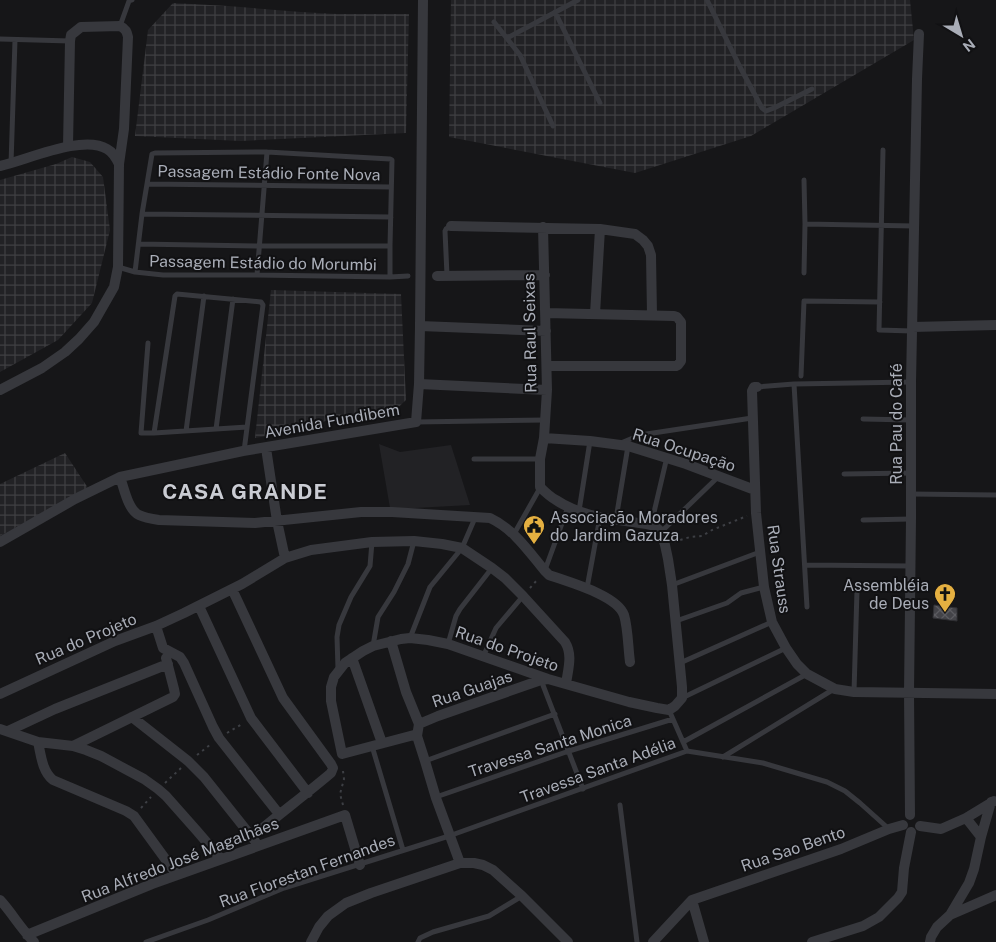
<svg xmlns="http://www.w3.org/2000/svg" width="996" height="942" viewBox="0 0 996 942" font-family="'Public Sans',sans-serif">
  <style>
    .built { fill: #222225 }
    .industrial { fill: url(#industrial-grid) }
    .building { fill: url(#building-cross-hatch); stroke: #303034 }
    .lines { fill: none; stroke-linecap: round; stroke-linejoin: round }
    .path { stroke: #3d3f44; stroke-width: 2; stroke-dasharray: 2.5 4; stroke-linecap: butt }
    .lane { stroke: #37383d; stroke-width: 5 }
    .street { stroke: #37383d; stroke-width: 10 }
    .labels { text-anchor: middle; dominant-baseline: central; stroke-width: 4; stroke-linejoin: round; paint-order: stroke }
    .street-label { font-size: 16px; fill: #a9adb7; stroke: #111113 }
    .poi-label { font-size: 16px; fill: #a9adb7; stroke: #111113; text-anchor: start }
    .district-label { font-size: 21px; font-weight: bold; letter-spacing: 1px; fill: #caccd3; stroke: #111113 }
  </style>
  <defs>
    <pattern id="industrial-grid" width="8" height="8" patternUnits="userSpaceOnUse" patternTransform="scale(1.25)"><rect width="8" height="8" fill="#222225"/><path d="M0 4h8M4 0v8" fill="none" stroke="#3f3f42"/></pattern>
    <pattern id="building-cross-hatch" width="8" height="8" patternUnits="userSpaceOnUse" patternTransform="scale(1.25)"><rect width="8" height="8" fill="#434348"/><path d="M0 0l8 8M0 8l8-8" fill="none" stroke="#5b5b60"/></pattern>
  </defs>
  <rect width="100%" height="100%" fill="#161618"/>
  <path class="built" d="M379,444L400,452L451,445L470,505L415,508H390Z"/>
  <path class="industrial" d="M451,0H910L914,40L751,136L635,173L449,137Z
    M173,3L228,6L301,12L337,14H409L406,133L241,141L135,136L148,30Z
    M72,157L90,162L103,177L110,230L92,303L58,340L0,372V180L56,164Z
    M271,290L401,294L406,400L387,418L344,421L333,416L314,428L255,438Z
    M65,453L88,488L0,536V484Z"/>
  <path class="building" d="M934,605L957,608V621L933,618Z"/>
  <g class="lines">
    <path class="path" d="M674,542L690,537L702,536L712,530L747,516
      M530,588L538,579
      M227,733L242,724
      M197,755L211,744
      M165,783L181,768
      M343,805L340,794L344,779L343,771
      M141,808L151,797"/>
    <path class="lane" d="M707,0L740,67L762,108L766,111L774,108L812,89
      M555,12L600,103
      M494,22L520,55L553,126
      M120,26L129,1L132,0
      M507,38L578,0
      M0,39L70,41
      M883,150L879,330L912,331
      M11,164L15,40
      M804,180L805,224
      M147,184L391,187
      M142,214L391,217
      M139,244L259,246H390
      M118,267L135,272L163,275H257L390,277L408,276
      M135,272L142,214L152,154L155,153L267,152L390,159L392,160L390,246V277
      M804,273L805,224L914,226
      M257,275L267,152
      M447,275L445,231L446,229L451,226
      M148,343L141,433H154L247,427
      M801,376L804,301L880,302
      M794,384L807,607
      M757,387L794,384L911,382
      M863,419L911,420
      M416,422L545,420
      M216,429L233,299
      M186,431L204,296
      M154,433L175,296L177,294L261,302L263,305L244,451
      M621,443L640,435L752,418
      M474,459H540
      M844,474L911,473
      M911,494L996,495
      M579,511L590,441
      M616,519L628,446
      M863,520L911,519
      M651,525L667,457
      M661,532L718,477
      M514,534L540,488
      M805,565L911,566
      M545,570L568,507
      M672,585L760,552
      M587,588L600,517
      M676,621L727,603L741,593L764,587
      M410,638L430,587L462,548L475,518
      M448,644L456,616L460,609L492,568
      M373,646L378,617L394,592L408,564L414,541
      M483,657L496,628L523,596
      M680,663L772,622
      M338,669L337,637L339,625L351,597L370,566L372,542
      M541,680L583,789
      M854,692L857,590L859,588H910
      M682,698L786,648
      M669,710L687,751
      M683,742L807,674
      M372,746L403,850
      M723,757L834,689
      M425,761L555,714
      M436,797L569,751L673,719
      M620,805L637,942
      M146,942L208,920L284,888L449,836L687,751L763,763L827,782L845,791L860,803L889,829
      M418,942L420,938L433,932L489,916L522,896"/>
    <path class="street" d="M0,166C27,160 83,134 107,149C113,152 116,158 119,164
      M451,226L600,229L635,234L643,240L648,246L651,255L652,315
      M437,276L545,275
      M546,313L674,316L677,317L681,322V361L678,365L676,366H547
      M595,314L600,229
      M420,326L546,331
      M912,327L996,325
      M419,384L547,390
      M757,387H754L752,391L756,513L764,587L772,622L786,648L797,664L807,674L835,689L854,692L996,694
      M0,390L42,368L65,352L79,339L94,322L114,287L118,267L119,164L124,129L128,37C127,32 126,29 120,26L81,27L71,35L70,41L68,146
      M544,438L590,441L628,446L686,464L755,490
      M266,448L277,521L285,558
      M120,477C124,488 128,510 139,515C145,518 152,519 159,520L255,523L361,512H392L490,518C514,529 529,552 545,571L549,575C568,582 617,595 624,615C628,628 628,647 630,662
      M0,542L75,499L120,477L243,451L416,422L419,384L420,326L423,0
      M232,589L283,698L331,764L333,768L331,773C305,795 278,815 252,837
      M199,606L251,718L308,793
      M156,626L163,648L180,657L184,663L213,727L219,738L279,814
      M391,641L406,692L419,724
      M352,658L382,743
      M0,694L115,641L156,626L184,613L242,584L285,558L311,550L372,542L414,541L442,544L462,548L492,568L505,578L523,596L565,642C573,655 568,669 566,684
      M132,717L188,761L204,777L255,841
      M0,729L38,742L73,746L86,750L101,756L144,779L158,789L166,796L197,831L221,859
      M8,731L55,709L168,664
      M417,736L419,724L438,716L541,680L548,679
      M38,742C41,755 42,771 53,780L126,811L134,816L177,875
      M73,746L173,697L175,694L174,689L166,658
      M910,815L909,692L911,519V382L917,79L919,34
      M966,818L981,837
      M920,826L941,829L966,818L994,801
      M460,863L436,798L425,761L417,736L414,735L342,754L331,701V687L334,677L345,663L363,651L373,646L401,639L410,638L428,640L448,644L548,679L629,702L657,708L669,710L675,706L682,698V687L672,585L668,559L665,545L661,532L657,528L651,525C619,519 584,519 556,500C550,497 545,492 540,487V459L544,438L547,390L543,227
      M0,900C12,913 21,929 34,942
      M692,900L704,942
      M950,915L996,895
      M27,935L152,884L345,815L360,865
      M311,942L319,927L328,916L346,903L371,893L460,863H474L483,865L493,870L522,896L568,942
      M653,942L692,900L841,849L889,829L903,825
      M812,942L863,926L879,917L898,898L902,892L904,868L911,832
      M930,942L931,937L937,927L950,915L969,883L974,869L981,837L991,802"/>
  </g>
  <defs>
    <g id="civic-pin" transform="scale(1.125)"><path d="M0 17L-7.5 6A9.5 9.5 0 1 1 7.5 6Z" fill="#e5b041" stroke="#111113"/><path d="M-.6-6.5H3V-4.5H.6V-3L4-1V1h2V6H-6V1h2V-1L-.6-3ZM-1.2 2.5V6h2.4V2.5Z" fill="#111"/></g>
    <g id="church-pin" transform="scale(1.125)"><path d="M0 17L-7.5 6A9.5 9.5 0 1 1 7.5 6Z" fill="#e5b041" stroke="#111113"/><path d="M-1.2-6h2.4v3.5h3.3v2.4h-3.3V6h-2.4V-.1h-3.3v-2.4h3.3Z" fill="#111"/></g>
  </defs>
  <g fill-rule="evenodd">
    <use href="#civic-pin" x="534" y="526"/>
    <use href="#church-pin" x="945" y="594"/>
  </g>
  <g class="labels">
    <g class="street-label">
      <text transform="translate(269 173) rotate(1)">Passagem Estádio Fonte Nova</text>
      <text transform="translate(263 263) rotate(1)">Passagem Estádio do Morumbi</text>
      <text transform="translate(530 333) rotate(-91)">Rua Raul Seixas</text>
      <text transform="translate(332 421) rotate(-10)">Avenida Fundibem</text>
      <text transform="translate(896 424) rotate(-90)">Rua Pau do Café</text>
      <text transform="translate(684 450) rotate(18)">Rua Ocupação</text>
      <text transform="translate(779 569) rotate(82)">Rua Strauss</text>
      <text transform="translate(86 639) rotate(-23)">Rua do Projeto</text>
      <text transform="translate(507 649) rotate(19)">Rua do Projeto</text>
      <text transform="translate(472 689) rotate(-19)">Rua Guajas</text>
      <text transform="translate(550 746) rotate(-18)">Travessa Santa Monica</text>
      <text transform="translate(598 770) rotate(-20)">Travessa Santa Adélia</text>
      <text transform="translate(793 849) rotate(-19)">Rua Sao Bento</text>
      <text transform="translate(180 860) rotate(-21)">Rua Alfredo José Magalhães</text>
      <text transform="translate(307 871) rotate(-20)">Rua Florestan Fernandes</text>
    </g>
    <g class="poi-label">
      <text x="550" y="517">Associação Moradores<tspan x="550" dy="18">do Jardim Gazuza</tspan></text>
      <text x="929" y="585" text-anchor="end">Assembléia<tspan x="929" dy="18">de Deus</tspan></text>
    </g>
    <g class="district-label">
      <text x="245" y="491">CASA GRANDE</text>
    </g>
  </g>
  <g transform="translate(961 35) rotate(142)" stroke="#111113" stroke-width="4" paint-order="stroke">
  <path d="M0-4L9 19L0 12L-9 19Z" fill="#a9adb7"/>
  <text y="-8" font-size="14" font-weight="bold" text-anchor="middle" fill="#a9adb7">N</text>
  </g>
</svg>
